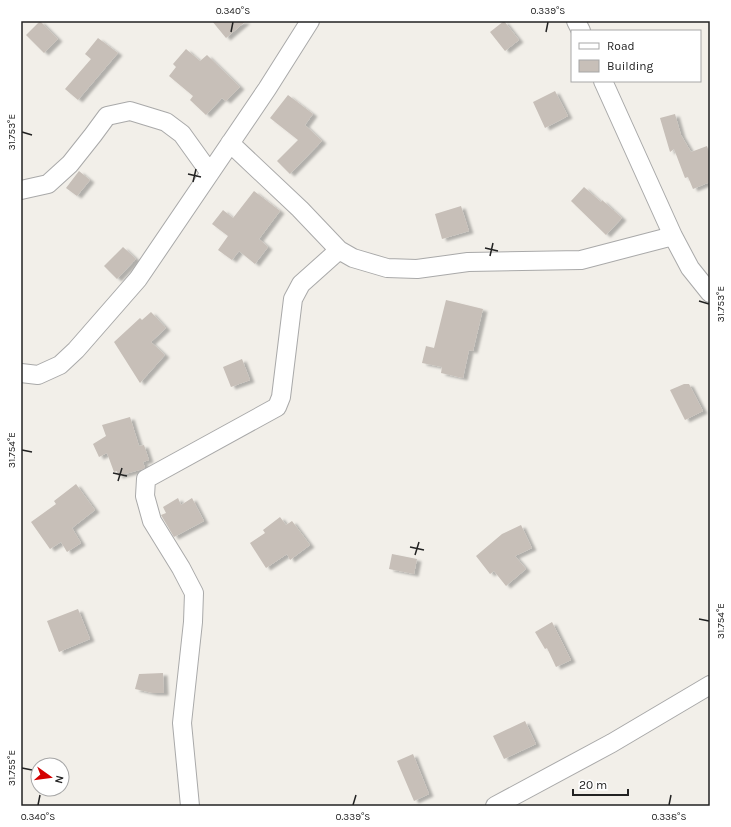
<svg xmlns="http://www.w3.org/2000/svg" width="731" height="827" viewBox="0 0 731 827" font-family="Karla,sans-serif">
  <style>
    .building { fill: #c7bfb8; filter: url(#shadow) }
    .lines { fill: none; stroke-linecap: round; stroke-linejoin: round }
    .street-casing { stroke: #a9a9a9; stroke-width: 20 }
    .street { stroke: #fff; stroke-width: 18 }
    .ticks { fill: none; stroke: #222; stroke-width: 1.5 }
    .neatline { fill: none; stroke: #222; stroke-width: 1.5 }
    .ticks-label { font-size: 10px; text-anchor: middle; fill: #222 }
  </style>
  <defs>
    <filter id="shadow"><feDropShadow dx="4.5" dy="2.5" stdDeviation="1" flood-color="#0004"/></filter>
  </defs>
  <rect width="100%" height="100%" fill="#f2efe9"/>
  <path class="building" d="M40,21L58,39L44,53L26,35Z
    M212,21H246L226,38Z
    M504,21L519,40L505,51L490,32Z
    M98,38L118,53L78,100L65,89L91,59L85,54Z
    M186,49L200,61L207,55L240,87L226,101L222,98L206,115L190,100L193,96L169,76L176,67L173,64Z
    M555,91L568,116L545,128L533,102Z
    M288,95L313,114L305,125L322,141L290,174L277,161L298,140L270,118Z
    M675,114L681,135L691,152L707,146L710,155V182L693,189L688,177L685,178L674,149L670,152L660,118Z
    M79,171L90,180L77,196L66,188Z
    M584,187L601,202L602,200L622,218L606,235L571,201Z
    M254,191L280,211L259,239L268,247L255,264L239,251L232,260L218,250L228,236L212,224L223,210L233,218Z
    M461,206L469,231L442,239L435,214Z
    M123,247L136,259L117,279L104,266Z
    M446,300L483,309L473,351L469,350L463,378L441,373L442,367L422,363L426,346L434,348Z
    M151,312L166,328L151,342L165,355L140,383L114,342L140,318L142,320Z
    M242,359L250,380L231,387L223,367Z
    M684,384H689L703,411L685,420L670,390Z
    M130,417L139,446L144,445L149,460L143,462L145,468L143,469L118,476L117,471L114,472L107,453L99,457L93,444L106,436L102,425Z
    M76,484L95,510L72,528L81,543L67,552L61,542L50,549L31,522L56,504L54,501Z
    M178,498L181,505L192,498L204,521L174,537L161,515L166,513L163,507Z
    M280,517L286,525L292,521L310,545L290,560L287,554L266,568L250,543L265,533L263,530Z
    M521,525L532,548L515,556L526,569L506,586L494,571L490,574L476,556L502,534Z
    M392,554L417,559L414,574L389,569Z
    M78,609L90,639L59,652L47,621Z
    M552,622L571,660L556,667L547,648L545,649L535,632Z
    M163,673L164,693H153L135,689L139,674Z
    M525,721L536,744L504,759L493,736Z
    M413,754L429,794L414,801L397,761Z"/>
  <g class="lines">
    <g class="street-casing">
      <path id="street" d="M576,21L581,31
        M603,81L673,236L690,268L710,293
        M230,143L300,209L339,250
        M21,190L48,184L70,164L93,135L107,116L130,111L166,122L182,134L210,173
        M21,373L38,375L60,365L76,350L138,279L267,89L310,21
        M190,806L182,723L193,622L194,593L181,568L152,521L145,496L146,479L277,407L281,397L293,299L301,284L339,250L353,258L387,268L417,269L468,262L581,260L673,236
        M495,806L612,743L710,685"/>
    </g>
    <use href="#street" class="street"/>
  </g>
  <path class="ticks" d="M231,32L233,22M546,32L548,22M22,132L32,135M188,174L201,177M193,182L196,169M485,248L498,251M490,256L493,243M699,301L709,304M22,450L32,452M113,473L127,476M118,481L122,468M410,547L424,550M415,555L419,542M699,619L709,621M22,768L32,770M38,805L40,795M353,805L356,795M669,805L671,795"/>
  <rect width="731" height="827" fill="none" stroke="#ffffff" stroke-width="44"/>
  <rect x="571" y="30" width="130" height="52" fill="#ffffff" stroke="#a7a7a7"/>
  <rect x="579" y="43" width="20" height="6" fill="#ffffff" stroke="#a7a7a7"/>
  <text x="607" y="50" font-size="12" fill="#222222">Road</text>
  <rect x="579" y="60" width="20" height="12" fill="#c7bfb8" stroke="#a7a7a7"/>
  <text x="607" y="70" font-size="12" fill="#222222">Building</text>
  <g transform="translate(50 777) rotate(104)"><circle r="19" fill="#ffffff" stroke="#a7a7a7"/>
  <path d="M0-3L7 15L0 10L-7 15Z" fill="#d40000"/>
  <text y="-6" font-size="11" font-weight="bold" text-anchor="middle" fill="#222222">N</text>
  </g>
  <path d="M573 789v6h55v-6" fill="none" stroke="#222222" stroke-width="2"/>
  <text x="579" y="789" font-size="12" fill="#222222" stroke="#ffffff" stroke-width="3" paint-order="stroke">20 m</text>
  <rect x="22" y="22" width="687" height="783" class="neatline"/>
  <g class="ticks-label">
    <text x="233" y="14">0.340°S</text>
    <text x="548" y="14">0.339°S</text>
    <text transform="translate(11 132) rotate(-90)" y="4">31.753°E</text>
    <text transform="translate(720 304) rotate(-90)" y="4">31.753°E</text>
    <text transform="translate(11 450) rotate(-90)" y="4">31.754°E</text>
    <text transform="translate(720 621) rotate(-90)" y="4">31.754°E</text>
    <text transform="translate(11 768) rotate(-90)" y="4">31.755°E</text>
    <text x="38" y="820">0.340°S</text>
    <text x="353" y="820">0.339°S</text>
    <text x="669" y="820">0.338°S</text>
  </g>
</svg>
